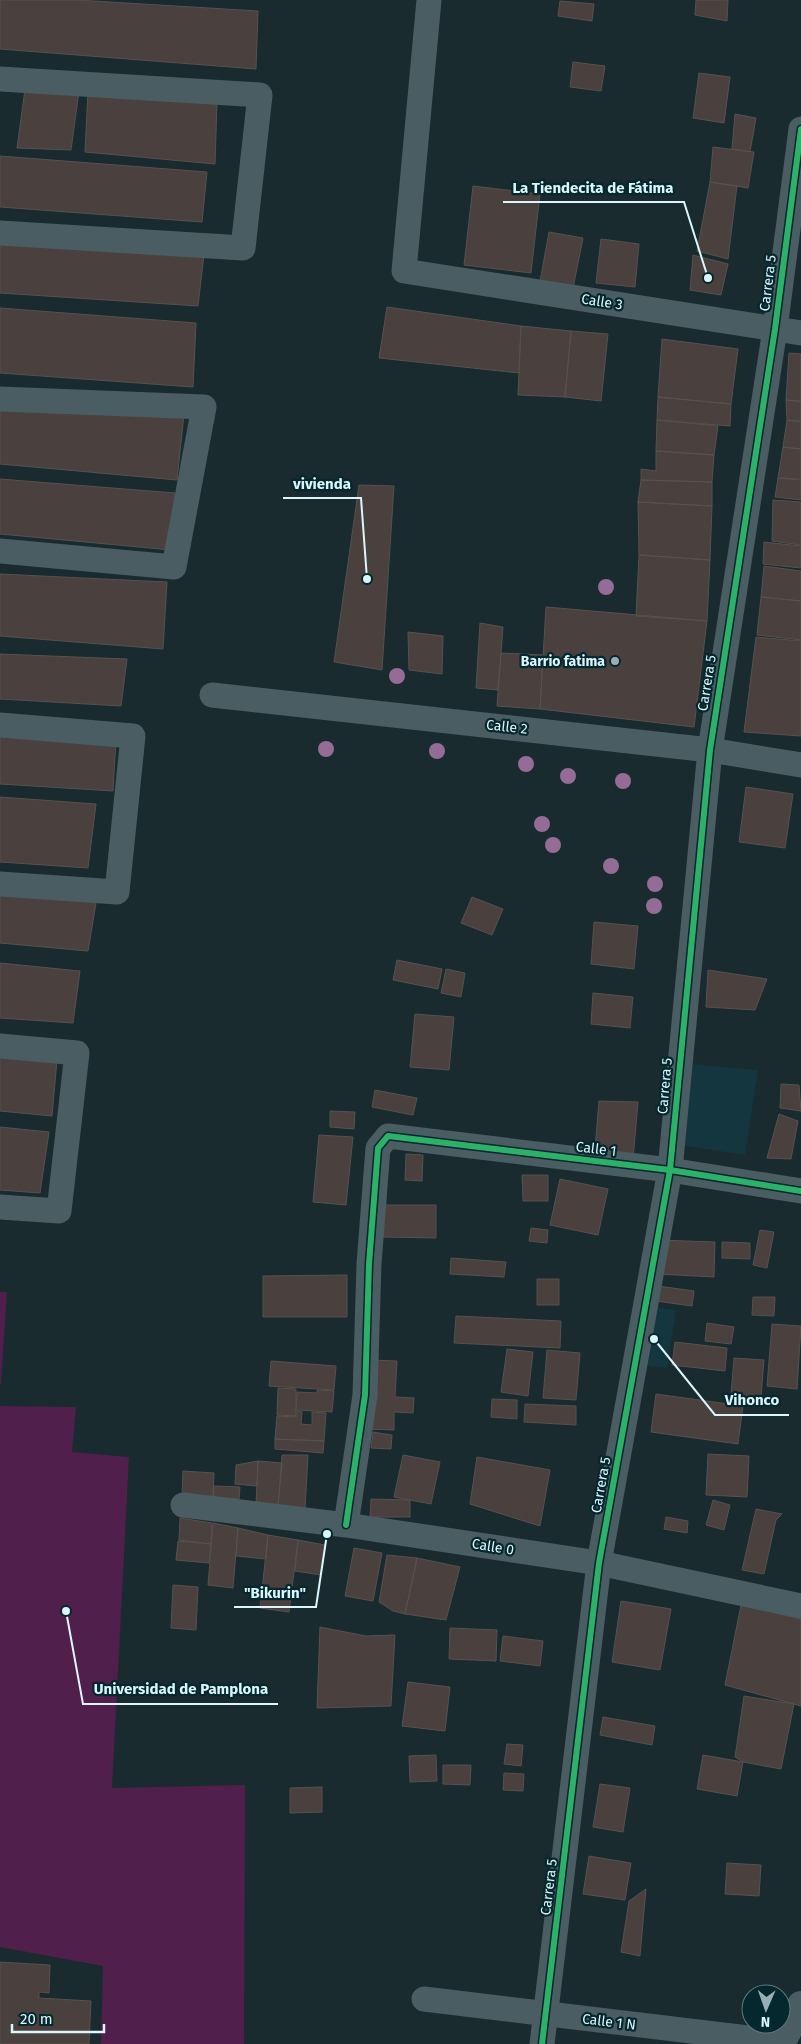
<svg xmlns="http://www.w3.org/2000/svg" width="801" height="2044" viewBox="0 0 801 2044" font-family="'Fira Sans',sans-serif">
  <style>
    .built { fill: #14363e }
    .green { fill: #501f4c }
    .building { fill: #4a403e; stroke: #57514f }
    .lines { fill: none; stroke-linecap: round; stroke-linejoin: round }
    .minor { stroke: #495d62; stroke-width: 25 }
    .tertiary { stroke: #495d62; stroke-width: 28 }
    .cycleway-casing { stroke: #05272e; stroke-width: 9 }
    .cycleway { stroke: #2db169; stroke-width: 6 }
    .tree { fill: #946c96 }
    .poi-dot { fill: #97afb4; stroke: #05272e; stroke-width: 2 }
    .labels { text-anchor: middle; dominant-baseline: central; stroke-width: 4.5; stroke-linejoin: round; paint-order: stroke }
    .street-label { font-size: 14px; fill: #dbf6fc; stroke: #05272e }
    .poi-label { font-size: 14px; font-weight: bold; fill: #dbf6fc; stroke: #05272e; text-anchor: end }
    .leader { fill: none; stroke: #dbf6fc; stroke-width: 2 }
    .callout-dot { fill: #dbf6fc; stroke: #05272e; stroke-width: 2 }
    .callout-label { font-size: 15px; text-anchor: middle; font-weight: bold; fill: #dbf6fc; stroke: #05272e; stroke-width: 4.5; stroke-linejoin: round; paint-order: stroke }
  </style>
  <rect width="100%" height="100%" fill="#192b2f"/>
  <path class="built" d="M691,1064L758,1070L745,1155L679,1145Z
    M651,1307L676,1310L667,1368L641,1365Z"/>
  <path class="green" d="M0,1292H7L1,1384H0Z
    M0,1406L76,1407L72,1452L129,1457L112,1788L245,1785L244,2044H101L103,1966L0,1947Z"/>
  <path class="building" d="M0,0H77L258,11L256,69L0,49Z
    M696,0H728L727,21L695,15Z
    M560,1L594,4L592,21L558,16Z
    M573,62L605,66L601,91L570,87Z
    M699,73L730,77L724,123L693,118Z
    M26,82L79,91L71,150L17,148Z
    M88,91L217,103L215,164L85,152Z
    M735,114L756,118L750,152L732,149Z
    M713,147L754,152L748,188L710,182Z
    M0,156L207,172L202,222L0,207Z
    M710,182L737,186L728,259L697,251Z
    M473,186L540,194L531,273L464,265Z
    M549,232L583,238L573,288L540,281Z
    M0,235L205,246L198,306L0,293Z
    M601,239L639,244L635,287L596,283Z
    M693,255L728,264L721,295L690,290Z
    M387,307L521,326L519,373L379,358Z
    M0,308L196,323L193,387L0,373Z
    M521,326L571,331L565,397L518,395Z
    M571,331L608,334L601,401L565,397Z
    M662,339L738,349L731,404L658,397Z
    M789,353L801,354V402L786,400Z
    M658,397L731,404L730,426L657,420Z
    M786,400L801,401V421L787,420Z
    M0,408L184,414L177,480L0,464Z
    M657,420L718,426L714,455L656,451Z
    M787,420L801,422V449L783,447Z
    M783,447L801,449V479L778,478Z
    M656,451L714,455L712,482L641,480V469L656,471Z
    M778,478L801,480V500L775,497Z
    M0,479L175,493L171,550L0,534Z
    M641,480L712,482V506L638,502Z
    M359,485L394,486L382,670L334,662Z
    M773,500L801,502V545L772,541Z
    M638,502L712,506L710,560L639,555Z
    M764,542L801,546V568L763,564Z
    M639,555L710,560L707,621L636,616Z
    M764,566L801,571V601L761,597Z
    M0,574L167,582L163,649L0,636Z
    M761,597L801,601V640L757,635Z
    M546,607L707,621L694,727L540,709Z
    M480,623L503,627L498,690L476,688Z
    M408,632L443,636L442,674L409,670Z
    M756,637L801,641V736L744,732Z
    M501,653L543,655L540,709L497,706Z
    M0,654L127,659L121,706L0,699Z
    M0,734L116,739L113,791L0,784Z
    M746,787L793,794L785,848L739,842Z
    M0,797L96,804L88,868L0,862Z
    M0,892L97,897L88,951L0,943Z
    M472,897L503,909L492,935L461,923Z
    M594,922L638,926L634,969L591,964Z
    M397,960L442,969L438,989L393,980Z
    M0,963L80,971L73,1023L0,1018Z
    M446,969L465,973L461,997L441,993Z
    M708,970L767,979L755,1010L706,1007Z
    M593,993L633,997L630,1028L591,1024Z
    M415,1014L454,1017L449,1070L410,1067Z
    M0,1055L57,1060L52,1116L0,1111Z
    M781,1084L799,1085L801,1111L780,1108Z
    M375,1090L417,1098L413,1115L372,1107Z
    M599,1101L638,1102L633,1159L595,1149Z
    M330,1111L355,1112L354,1129L330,1127Z
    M779,1114L798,1121L791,1159L767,1158Z
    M0,1127L49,1132L40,1193L0,1190Z
    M319,1135L353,1137L346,1205L313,1202Z
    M406,1154L423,1155L422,1181L405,1180Z
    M522,1175H548V1201H523Z
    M560,1179L608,1189L598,1235L550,1225Z
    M382,1205H436V1238L381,1237Z
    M531,1228L548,1230L547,1243L529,1241Z
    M760,1230L774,1232L767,1268L753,1265Z
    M658,1240L715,1242L714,1277L657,1274Z
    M722,1242L750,1243V1259L722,1258Z
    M451,1258L506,1262L504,1277L450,1274Z
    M347,1275V1317H263V1276Z
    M537,1279H559V1305H537Z
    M658,1286L694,1291L692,1306L656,1301Z
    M753,1297H775L774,1316L752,1315Z
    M456,1316L561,1321L560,1348L454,1343Z
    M707,1323L734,1327L731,1344L705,1341Z
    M772,1324L801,1326L797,1389L767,1386Z
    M675,1342L727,1348L725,1371L672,1365Z
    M507,1349L533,1352L528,1396L501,1392Z
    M547,1350L580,1353L576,1400L543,1398Z
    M734,1358L764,1360L761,1397L731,1394Z
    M370,1360L397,1361L395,1397L414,1398L413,1413L394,1412V1430L367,1429Z
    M271,1361L336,1366L334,1390L269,1386Z
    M278,1388L296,1389V1416L277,1415Z
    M317,1390L334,1391L332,1412L296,1410L297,1392L317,1393Z
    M656,1394L743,1406L738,1444L651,1432Z
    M492,1399L517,1400V1419L491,1417Z
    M525,1404L576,1406V1425L524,1422Z
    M297,1411L302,1412L301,1424L312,1425V1412L326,1413L324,1441L275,1439L277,1416L297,1417Z
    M373,1432L392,1435L391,1449L371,1448Z
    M275,1439L324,1441L323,1453L275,1449Z
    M708,1454L749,1456L747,1497L706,1495Z
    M282,1455H308L305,1509L278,1506Z
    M403,1455L440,1462L431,1504L394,1497Z
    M477,1457L550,1470L540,1526L470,1504Z
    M258,1461L257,1486L235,1484L236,1465Z
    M258,1461L282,1463L278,1506L256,1505Z
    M183,1471L214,1473L213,1497L182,1496Z
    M214,1486L240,1487L239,1499L213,1497Z
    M371,1499L410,1500V1517H370Z
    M713,1500L730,1505L724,1530L706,1525Z
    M756,1509L782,1514L776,1520L764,1574L742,1570Z
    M666,1517L688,1521L687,1533L664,1529Z
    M180,1518L212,1523L211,1544L179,1540Z
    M213,1523L238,1528L233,1588L208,1585Z
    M238,1528L268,1535L266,1559L236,1556Z
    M268,1535L298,1540L289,1612L260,1608Z
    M298,1540L325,1545L321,1575L295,1571Z
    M178,1541L211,1544L209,1563L176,1560Z
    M354,1548L382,1553L373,1601L345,1596Z
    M387,1555L417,1558L405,1614L393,1611L379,1602Z
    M417,1558L460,1567L446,1620L405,1614Z
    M173,1585L198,1587L196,1630L171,1628Z
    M621,1601L671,1609L660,1670L612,1662Z
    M741,1605L801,1619V1706L725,1685Z
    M320,1627L366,1636L395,1635L391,1706L317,1708Z
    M450,1628L497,1630L496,1661L449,1659Z
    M503,1636L543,1641L540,1666L500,1661Z
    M408,1682L450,1687L445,1731L402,1726Z
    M744,1696L794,1704L781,1769L743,1762L735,1757Z
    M603,1717L655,1726L652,1745L600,1735Z
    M507,1744L523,1745L521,1766L504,1764Z
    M436,1755L437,1781L410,1782L409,1756Z
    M703,1755L743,1762L737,1796L697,1789Z
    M443,1765H471L470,1785L443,1784Z
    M504,1773L524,1774L523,1791L503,1790Z
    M600,1784L630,1788L623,1832L593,1827Z
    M322,1787V1812L290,1813V1788Z
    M589,1856L631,1863L625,1900L583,1894Z
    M727,1863L761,1865L759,1896L725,1894Z
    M646,1889L640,1956L621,1952L629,1901Z
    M0,1962L50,1965L49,1993L39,1992V1998L91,2001L89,2044H0Z"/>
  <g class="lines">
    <path class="minor" d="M429,0L404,271L801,333
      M0,79L260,95L243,248L0,233
      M0,399L204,407L174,567L0,551
      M212,695L710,750L801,765
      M0,725L133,736L117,892L0,884
      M0,1046L77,1053L59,1211L0,1207
      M183,1505L346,1525L599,1563L801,1606
      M346,1525L365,1395L369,1264L378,1148L388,1136L670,1170L801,1191
      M424,1999L782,2042
      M542,2044L599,1563L670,1170L710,750L775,329L801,129"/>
    <path class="tertiary" d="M781,2044L801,2005"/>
    <g class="cycleway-casing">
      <path id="cycleway" d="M346,1525L365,1395L369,1264L378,1148L388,1136L670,1170L801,1191
        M542,2044L599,1563L670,1170L710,750L775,329L801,129"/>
    </g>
    <use href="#cycleway" class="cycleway"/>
  </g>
  <g class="tree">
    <circle cx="606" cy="587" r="8"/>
    <circle cx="397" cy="676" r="8"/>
    <circle cx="326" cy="749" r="8"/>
    <circle cx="437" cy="751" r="8"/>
    <circle cx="526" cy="764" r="8"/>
    <circle cx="568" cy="776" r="8"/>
    <circle cx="623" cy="781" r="8"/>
    <circle cx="542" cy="824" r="8"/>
    <circle cx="553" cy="845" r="8"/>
    <circle cx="611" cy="866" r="8"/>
    <circle cx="655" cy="884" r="8"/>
    <circle cx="654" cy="906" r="8"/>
  </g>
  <circle class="poi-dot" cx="615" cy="661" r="5"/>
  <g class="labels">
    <g class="street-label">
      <text transform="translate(768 283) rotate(-83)">Carrera 5</text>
      <text transform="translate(602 302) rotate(9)">Calle 3</text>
      <text transform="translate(707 683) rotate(-81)">Carrera 5</text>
      <text transform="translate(507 727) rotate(6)">Calle 2</text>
      <text transform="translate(665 1086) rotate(-85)">Carrera 5</text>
      <text transform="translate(596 1149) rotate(7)">Calle 1</text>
      <text transform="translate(601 1485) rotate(-80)">Carrera 5</text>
      <text transform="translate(493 1547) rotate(9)">Calle 0</text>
      <text transform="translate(549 1887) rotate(-83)">Carrera 5</text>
      <text transform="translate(609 2022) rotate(7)">Calle 1 N</text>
    </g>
    <g class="poi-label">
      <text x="605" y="661">Barrio fatima</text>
    </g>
  </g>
  <path class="leader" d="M708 278L684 202H503M367 579L361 498H283M654 1339L715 1415H789M327 1534L316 1607H234M66 1611L83 1704H278"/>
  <g class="callout-dot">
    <circle cx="708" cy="278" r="5"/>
    <circle cx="367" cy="579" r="5"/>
    <circle cx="654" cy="1339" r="5"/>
    <circle cx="327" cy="1534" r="5"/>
    <circle cx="66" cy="1611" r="5"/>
  </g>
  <g class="callout-label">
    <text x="593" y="193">La Tiendecita de Fátima</text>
    <text x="322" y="489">vivienda</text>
    <text x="752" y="1405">Vihonco</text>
    <text x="275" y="1598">"Bikurin"</text>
    <text x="181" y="1694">Universidad de Pamplona</text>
  </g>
  <g transform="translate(766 2009) rotate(182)"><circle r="24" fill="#05272e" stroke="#5b7a80"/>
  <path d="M0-4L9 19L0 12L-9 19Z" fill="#97afb4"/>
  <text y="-8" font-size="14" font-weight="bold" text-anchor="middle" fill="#dbf6fc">N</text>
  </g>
  <path d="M12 2024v8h92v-8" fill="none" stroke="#dbf6fc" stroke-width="2.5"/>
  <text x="20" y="2024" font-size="15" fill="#dbf6fc" stroke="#05272e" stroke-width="4" paint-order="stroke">20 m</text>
</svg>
